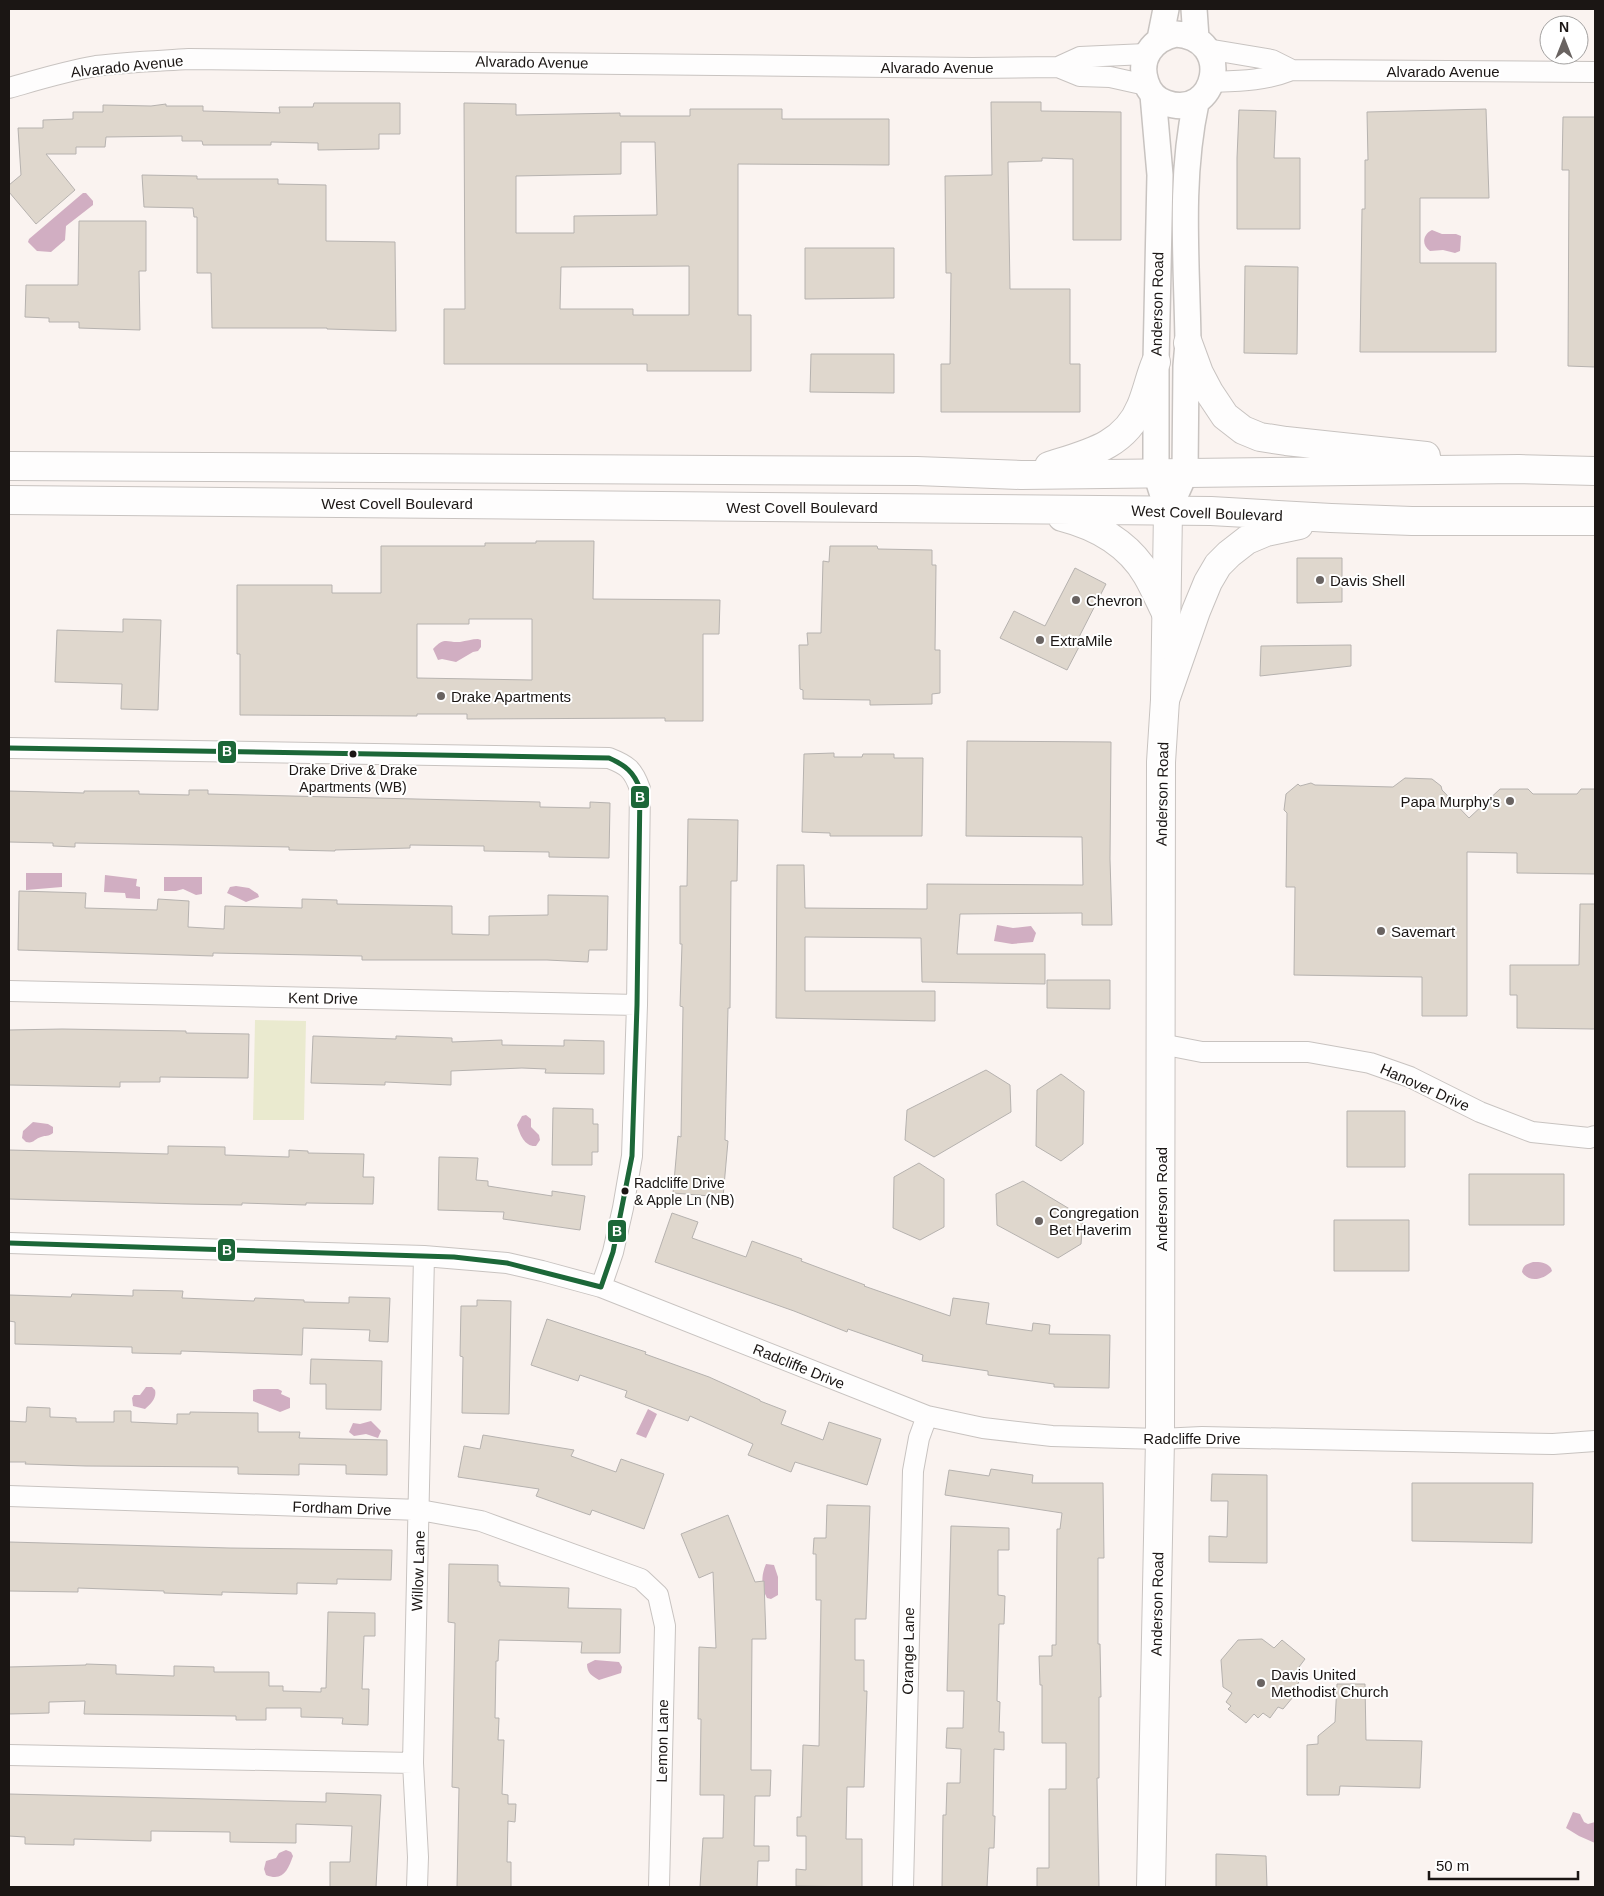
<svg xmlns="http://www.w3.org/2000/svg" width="1604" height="1896" viewBox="0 0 1604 1896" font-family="Arial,sans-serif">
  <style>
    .green { fill: #eaeacf }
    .water { fill: #d1aec2 }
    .building { fill: #dfd7cd; stroke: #b6b2af; fill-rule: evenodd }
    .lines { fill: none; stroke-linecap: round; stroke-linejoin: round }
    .minor-casing { stroke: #c8c3c0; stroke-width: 22 }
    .tertiary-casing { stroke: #c8c3c0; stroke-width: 28 }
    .secondary-casing { stroke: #c8c3c0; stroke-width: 30 }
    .primary-casing { stroke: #c8c3c0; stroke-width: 30 }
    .minor { stroke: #fefdfd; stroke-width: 20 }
    .tertiary { stroke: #fefdfd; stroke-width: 25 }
    .secondary { stroke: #fefdfd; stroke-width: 28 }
    .primary { stroke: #fefdfd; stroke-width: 28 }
    .bus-1-casing { stroke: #fff; stroke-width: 9 }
    .bus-1 { stroke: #1c6738; stroke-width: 5 }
    .poi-dot { fill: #696361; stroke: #fff; stroke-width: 2 }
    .bus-dot { fill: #1b1614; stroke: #fff; stroke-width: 2 }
    .labels { text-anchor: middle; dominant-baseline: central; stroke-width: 4; stroke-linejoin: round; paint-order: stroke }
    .bus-label { font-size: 14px; fill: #1b1614; stroke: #fff }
    .street-label { font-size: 15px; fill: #1b1614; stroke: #fff }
    .poi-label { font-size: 15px; fill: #1b1614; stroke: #fff; text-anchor: start }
    .line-badge { stroke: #fff; stroke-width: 2 }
    .badge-label { font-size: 14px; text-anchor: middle; font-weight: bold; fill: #fff }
  </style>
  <rect width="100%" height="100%" fill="#faf3f0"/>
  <path class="green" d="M255,1020L306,1021L304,1120H253Z"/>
  <path class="water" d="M83,193H86L93,201V205L66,226L65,240L51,252L37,251L28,242L29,239Z
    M1432,230L1442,234H1456L1461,236L1460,251L1455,253L1443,250L1430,251C1421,245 1423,234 1432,230Z
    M478,639L481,640V647L478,651L473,652L456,662L442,659L438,660L433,649C445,636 447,643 460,642C466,641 472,639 478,639Z
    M26,873H62V887L26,890Z
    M105,875L137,879L136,886L140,887V899L126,898L125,893L104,892Z
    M164,877H202V894L196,895L183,889L176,891H164Z
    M236,886L249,888L258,894L259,897L246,902L227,893L230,887Z
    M997,925L1013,928L1031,926L1036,933L1033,942L1012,944L994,941Z
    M526,1115L531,1119V1127L539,1135L540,1140L536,1146C525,1147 520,1135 517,1125L522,1116Z
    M33,1122L48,1124L53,1127V1133C48,1137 46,1135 41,1137C34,1139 34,1144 26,1142L22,1138L23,1131Z
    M1533,1262C1540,1262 1546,1262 1551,1268L1552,1271C1543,1280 1529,1283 1522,1272C1523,1265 1527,1264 1533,1262Z
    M146,1387H152L155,1390C157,1398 151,1404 145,1409L133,1406L132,1398L134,1395H140Z
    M258,1389H278L282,1391L281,1394L290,1398V1408L280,1412L253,1401V1390Z
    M648,1409L657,1414L646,1438L636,1434Z
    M371,1421L381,1431L378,1438L366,1434L354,1436L349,1432L353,1423L360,1424Z
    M766,1564L774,1565L778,1577V1595L771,1599L767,1598C761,1588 761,1575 766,1564Z
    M595,1660L619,1662L622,1667L621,1673L599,1680C592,1676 587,1673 587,1664Z
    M1573,1812L1580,1814L1584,1822L1588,1824L1595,1822V1843L1579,1836L1566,1828Z
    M286,1850L291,1852L293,1856C288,1870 283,1882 266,1875L264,1869L266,1861L276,1858L279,1853Z"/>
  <path class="building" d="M991,102H1041V111L1121,112V240H1073V159L1042,158V161L1008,162L1010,289H1070V364H1080V412H941V364H950L951,273H946L945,176L992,175Z
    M314,103H400V134H379V149L318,150V143L271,142V145H203L202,141H182V136L106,137L105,147H76V154H46L75,190L36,224L9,192V185L21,175L18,128H43V120L73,119V112H103V105L151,106L166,104V106H203V111L280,113L279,107H313Z
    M464,103L516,104V115L620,113V116H690V109H782V119H889V165L738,164V315H751V371H647V364H444V309H465ZM621,142H655L657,215L574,216V233H516V176L621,174ZM689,266V315H633V309H560L561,267Z
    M1486,109L1489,198H1420V263H1496V352H1360L1362,209H1365V160H1368L1367,112Z
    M1239,110L1276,111L1274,158H1300V229H1237V158Z
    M1563,117H1595V367L1568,366L1569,170H1562Z
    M142,175L197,176V179H278V184L326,185V241L395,242L396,331L327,329V328H212L211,273H197V217H194L193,208L144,207Z
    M79,221H146V271H139L140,330L79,328V322H49V318L25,317L26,285H78Z
    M805,248H894V298L805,299Z
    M1245,266L1298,267L1297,354L1244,353Z
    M811,354H894V393L810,392Z
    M536,541H594L593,599L720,600L719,634H703V721H665V718L467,719V714H417V716L240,715V654H237V585H332V593H381V546H485V543H536ZM469,619H532V680L417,678V624H469Z
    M830,546H877L878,549L932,550V565H936L935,650H940V693L932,694V704L870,705V700L803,699V690L800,689L799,645H808L807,633H821L823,561L829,562Z
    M1297,558H1342V602L1297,603Z
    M1075,568L1106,584L1077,641L1081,643L1067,670L1000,638L1014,611L1045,626Z
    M123,619L161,620L158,710L121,709L122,684L55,682L57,630L123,632Z
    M1351,645V666L1260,676L1261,646Z
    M967,741L1111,742L1110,859L1112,925H1082V913L960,914L957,954H1045V984L922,982L921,938L805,937V991H935V1021L776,1018L777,865H804L805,908L927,909V884L1083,885L1082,837L966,836Z
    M834,753V757H862L863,754H894V758H923L922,836H830V833L802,832L804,754Z
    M1405,778L1432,779L1441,786L1442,790L1469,818L1500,789H1528L1533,794H1577L1581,789H1595V874L1517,873V853L1467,852V1016H1422V977L1294,975L1295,887H1286L1287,813L1284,810L1286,794L1298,784L1300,786L1311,783L1315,785L1393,787Z
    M189,790H208V794L540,802V807L590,808V802L610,803L609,858L549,857V852L484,851V846L410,845V848L335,850V851L289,850V847L75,843V847L53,846V843L9,842V791L84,793V791H139V794L189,795Z
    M688,819L738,820L737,881H731L730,1008H728L725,1140L728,1141L723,1197L673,1193L678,1136L681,1137L683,1007L680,1006L682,944H680V886H687Z
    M19,891L86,893L85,908L157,910L158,899L189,901L188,927L224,929L225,906L302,908V899L337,900V904L452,906V934L489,935V916L548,915V895L608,896L607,950H589L588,962L547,960H362V956L213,953V956L18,950Z
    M1580,904H1595V1029L1517,1028V995H1510V965H1579Z
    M1047,980H1110V1009L1047,1008Z
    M62,1029L186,1031V1033L249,1034L248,1078L160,1077V1082H120V1087L9,1085V1030Z
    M313,1036L396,1039V1036L452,1038V1042L502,1040V1045L564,1046V1040L604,1041V1074L545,1073L546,1069L522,1068L451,1071V1085L385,1082V1085L311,1083Z
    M986,1070L1010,1085L1011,1112L934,1157L905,1140L907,1110Z
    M1061,1074L1084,1091L1083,1144L1061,1161L1036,1146L1037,1090Z
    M553,1108L593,1109V1124H598V1152H592V1165H552Z
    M1347,1111H1405V1167H1347Z
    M168,1146L225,1147V1155L289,1157V1150L308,1151V1153L364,1154L363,1177H374L373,1204L306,1203V1205L242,1203V1205L184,1204L9,1199V1150L168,1154Z
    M439,1157L478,1158L476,1180L488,1181V1186L552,1196V1191L585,1196L580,1230L503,1219L504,1212L438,1210Z
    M919,1163L944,1179V1227L920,1240L893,1228L894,1177Z
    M1469,1174H1564V1225H1469Z
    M1023,1181L1083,1217L1081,1244L1058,1258L997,1225L996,1194Z
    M672,1213L698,1222L692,1238L746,1257L752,1241L802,1259L801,1261L865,1285L864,1286L950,1316L953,1298L989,1303L986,1324L1032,1331L1033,1323L1050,1325L1049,1334L1110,1335L1109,1388L1054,1387V1384L988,1375V1371L922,1361L923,1355L848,1329L847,1332L794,1311L655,1262Z
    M1334,1220H1409V1271H1334Z
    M133,1290L183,1291L182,1298L254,1301L255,1298L304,1300V1302L349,1303V1297L390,1298L388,1342L369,1341L370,1330L303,1328L302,1355L181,1351V1354L132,1353V1347L15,1344V1322L9,1321V1295L71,1297L72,1294L133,1296Z
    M477,1300L511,1301L509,1414L462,1413L463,1357L460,1356L461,1306H477Z
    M547,1319L646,1352L645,1354L709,1377L760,1400V1401L786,1411L781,1424L823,1440L829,1422L881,1439L867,1485L795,1462L791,1472L748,1455L753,1444L690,1416L688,1421L638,1402L625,1397L627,1391L580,1375L578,1381L531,1365Z
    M311,1359L382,1361L381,1410L326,1409V1384H310Z
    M27,1407L50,1408V1417L76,1418V1422H114V1411H131V1422L177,1424V1414H190V1412L258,1413V1432H300L299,1438L387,1440V1475L346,1474V1465L299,1464V1475L238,1474V1467L86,1466L25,1464L26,1462H9V1421L26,1422Z
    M483,1435L574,1450L571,1456L616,1472L621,1459L664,1474L644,1529L592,1510L590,1515L536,1496L539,1489L458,1477L464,1446L480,1449Z
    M991,1469L1033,1475L1032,1483H1103L1104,1558H1098V1644H1100L1101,1697H1099V1778H1097L1099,1887H1037V1868H1049V1789H1066V1743H1042V1685H1040L1039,1656H1052V1645H1056L1057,1529H1060L1062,1513L945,1495L949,1470L989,1476Z
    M1212,1474L1267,1475V1563L1209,1562V1536L1227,1537L1228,1501H1211Z
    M1412,1483H1533L1532,1543L1412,1541Z
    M827,1505L870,1506L866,1619H855V1660H864V1691H867L864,1787H847L846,1839H862V1887L796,1886V1869L806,1870V1836H797V1817H801L803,1745L819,1746L821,1600H816V1554H813L814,1538H826Z
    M728,1515L755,1582L764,1581L766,1639H752L751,1770H771L770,1796H755L754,1846H769V1861H758L757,1887H700L703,1838H723L724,1795H700L701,1719H698L699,1647L716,1648L713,1572L699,1578L681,1534Z
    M951,1526L1009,1528V1550H998V1595L1005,1596L1004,1624H999L997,1701L1000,1702L999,1732H1004V1750L994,1749L993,1816H995L994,1848H989L987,1887H942L943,1815H946L947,1783H960L961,1749L946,1748L947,1728H963L964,1691H947Z
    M9,1542L229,1548L392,1550L391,1580L337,1579V1584L297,1583V1594L222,1592V1595L164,1593V1591L78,1588V1592L9,1591Z
    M449,1564L498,1565V1582H500V1586L569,1588L568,1608L621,1609L620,1653H581L582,1642L499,1640L498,1661H496L495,1718H499L498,1740H504L502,1794L508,1795V1804H516L515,1822L508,1821L507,1862H511V1887H457L459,1788L452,1787L455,1623L448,1622Z
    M328,1612L375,1613V1636H364L362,1689H369L368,1725L342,1724L343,1718L301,1717V1708H266V1720H236V1716L84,1714L85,1701L49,1702V1713L9,1714V1667L86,1665V1664L116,1665V1674L174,1676V1666L214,1667V1672H269V1686H283V1691L321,1692V1688H326Z
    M1262,1639L1274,1648L1282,1640L1305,1659L1299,1667L1301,1678L1295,1689L1298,1691L1283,1709L1278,1707L1270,1718L1263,1713L1258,1718L1254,1714L1246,1723L1228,1709L1231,1706L1226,1702L1232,1693L1223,1687L1221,1660L1238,1640Z
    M1337,1684H1365L1366,1740L1422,1741L1420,1788L1340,1786L1339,1795H1307V1745L1318,1744V1736L1335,1722Z
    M326,1793L381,1795L376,1887H330V1862H350L352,1826L296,1824V1843L230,1842V1832L151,1831V1841L74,1839V1845L25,1844V1837L9,1836V1794L326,1802Z
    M1216,1854L1266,1856L1267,1887H1216Z"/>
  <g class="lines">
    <g class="minor-casing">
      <path id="minor" d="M1207,49L1272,60L1292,70
        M1058,67L1080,76L1110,77L1146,85
        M1211,82C1241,81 1264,81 1292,70L1595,72
        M9,88C37,80 66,71 96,66C127,62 158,61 189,59L973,68L1058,67L1080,57L1146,54
        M9,748L609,758C627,765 633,769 640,789L637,1005L632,1156L623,1208L613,1252L601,1287
        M9,991L637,1005
        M1161,1044L1202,1052H1308L1370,1063L1410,1077L1480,1112L1532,1132L1589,1138L1595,1136
        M9,1243L424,1256L507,1263L542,1271L601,1287L927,1416L983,1428L1052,1436L1160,1439L1202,1437L1553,1444L1595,1441
        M9,1496L420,1510L481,1521L641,1579L658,1595L665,1626L659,1887
        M9,1755L413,1763
        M417,1887L418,1857L413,1763L424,1256
        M903,1887L913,1471L919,1438L927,1416"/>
    </g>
    <g class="tertiary-casing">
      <path id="tertiary" d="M1194,9L1196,38
        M1176,34C1235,38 1217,121 1166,103C1157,100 1149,92 1146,82C1138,59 1152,39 1176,34Z
        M1160,39L1166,9
        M1153,95L1160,175L1156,362V473L1168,511
        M1177,491L1185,473L1186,366L1188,343C1187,263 1179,181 1196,103"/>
    </g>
    <g class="secondary-casing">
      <path id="secondary" d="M1151,1887L1160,1439L1161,762L1165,700L1168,511"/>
    </g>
    <g class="primary-casing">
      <path id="primary" d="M1188,343L1199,373L1209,392L1225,416L1243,430L1260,437L1286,441L1426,456
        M9,466L917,471L1021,475L1519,469L1595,471
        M1049,466C1087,454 1125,446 1141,406C1147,392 1150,376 1156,362
        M9,500L1211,511L1331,518L1412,521H1595
        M1062,517C1097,526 1128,543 1147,575C1154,587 1160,601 1166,613
        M1165,700L1196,611L1208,582L1218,565L1229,554L1247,540L1266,532L1299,525"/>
    </g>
    <use href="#minor" class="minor"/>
    <use href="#tertiary" class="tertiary"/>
    <use href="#secondary" class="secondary"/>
    <use href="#primary" class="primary"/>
    <g class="bus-1-casing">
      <path id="bus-1" d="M9,748L609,758C625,765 634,772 640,789L637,1005L632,1156L613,1252L601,1287L507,1263L454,1257L9,1243"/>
    </g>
    <use href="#bus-1" class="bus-1"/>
  </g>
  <g class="poi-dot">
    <circle cx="1320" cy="580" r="5"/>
    <circle cx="1076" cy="600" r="5"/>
    <circle cx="1040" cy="640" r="5"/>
    <circle cx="441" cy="696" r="5"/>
    <circle cx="1510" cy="801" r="5"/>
    <circle cx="1381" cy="931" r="5"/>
    <circle cx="1039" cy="1221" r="5"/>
    <circle cx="1261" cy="1683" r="5"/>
  </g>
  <g class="bus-dot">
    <circle cx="353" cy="754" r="4.5"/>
    <circle cx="625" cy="1191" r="4.5"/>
  </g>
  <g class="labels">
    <g class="bus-label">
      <text x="353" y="770">Drake Drive &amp; Drake<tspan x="353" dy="17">Apartments (WB)</tspan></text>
      <text x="634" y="1183" text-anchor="start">Radcliffe Drive<tspan x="634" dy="17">&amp; Apple Ln (NB)</tspan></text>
    </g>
    <g class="street-label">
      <text transform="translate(532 62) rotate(1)">Alvarado Avenue</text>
      <text transform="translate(127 66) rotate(-6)">Alvarado Avenue</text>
      <text x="937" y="67">Alvarado Avenue</text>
      <text x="1443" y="71">Alvarado Avenue</text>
      <text transform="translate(1157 304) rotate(-89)">Anderson Road</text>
      <text x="397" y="503">West Covell Boulevard</text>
      <text x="802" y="507">West Covell Boulevard</text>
      <text transform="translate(1207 513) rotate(2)">West Covell Boulevard</text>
      <text transform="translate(1162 794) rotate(-89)">Anderson Road</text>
      <text transform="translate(323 998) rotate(1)">Kent Drive</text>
      <text transform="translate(1425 1087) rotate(24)">Hanover Drive</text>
      <text transform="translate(1161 1199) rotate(-90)">Anderson Road</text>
      <text transform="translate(799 1366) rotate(22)">Radcliffe Drive</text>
      <text x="1192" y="1438">Radcliffe Drive</text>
      <text transform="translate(342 1508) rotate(2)">Fordham Drive</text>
      <text transform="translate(418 1571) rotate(-88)">Willow Lane</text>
      <text transform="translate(1157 1604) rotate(-89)">Anderson Road</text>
      <text transform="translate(908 1651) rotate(-89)">Orange Lane</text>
      <text transform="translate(662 1741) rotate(-89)">Lemon Lane</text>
    </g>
    <g class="poi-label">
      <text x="1330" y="580">Davis Shell</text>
      <text x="1086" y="600">Chevron</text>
      <text x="1050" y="640">ExtraMile</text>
      <text x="451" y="696">Drake Apartments</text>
      <text x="1500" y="801" text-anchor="end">Papa Murphy's</text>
      <text x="1391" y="931">Savemart</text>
      <text x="1049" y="1212">Congregation<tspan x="1049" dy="17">Bet Haverim</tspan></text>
      <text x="1271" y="1674">Davis United<tspan x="1271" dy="17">Methodist Church</tspan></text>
    </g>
  </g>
  <g class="line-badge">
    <rect x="217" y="740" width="20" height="24" rx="5" fill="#1c6738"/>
    <rect x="630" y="785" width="20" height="24" rx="5" fill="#1c6738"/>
    <rect x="607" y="1219" width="20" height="24" rx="5" fill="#1c6738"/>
    <rect x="217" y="1238" width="19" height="24" rx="5" fill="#1c6738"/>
  </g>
  <g class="badge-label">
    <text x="227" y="756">B</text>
    <text x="640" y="802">B</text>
    <text x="617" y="1236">B</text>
    <text x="227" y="1255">B</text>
  </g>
  <rect width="1604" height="1896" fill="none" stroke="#1b1614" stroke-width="20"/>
  <g transform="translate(1564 40)"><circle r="24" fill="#ffffff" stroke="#a4a2a1"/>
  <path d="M0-4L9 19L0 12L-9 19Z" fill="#696361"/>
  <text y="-8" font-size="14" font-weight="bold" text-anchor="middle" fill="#1b1614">N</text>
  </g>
  <path d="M1429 1871v8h149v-8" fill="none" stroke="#1b1614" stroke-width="2.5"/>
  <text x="1436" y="1871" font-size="15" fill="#1b1614" stroke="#ffffff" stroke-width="4" paint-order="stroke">50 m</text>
</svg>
